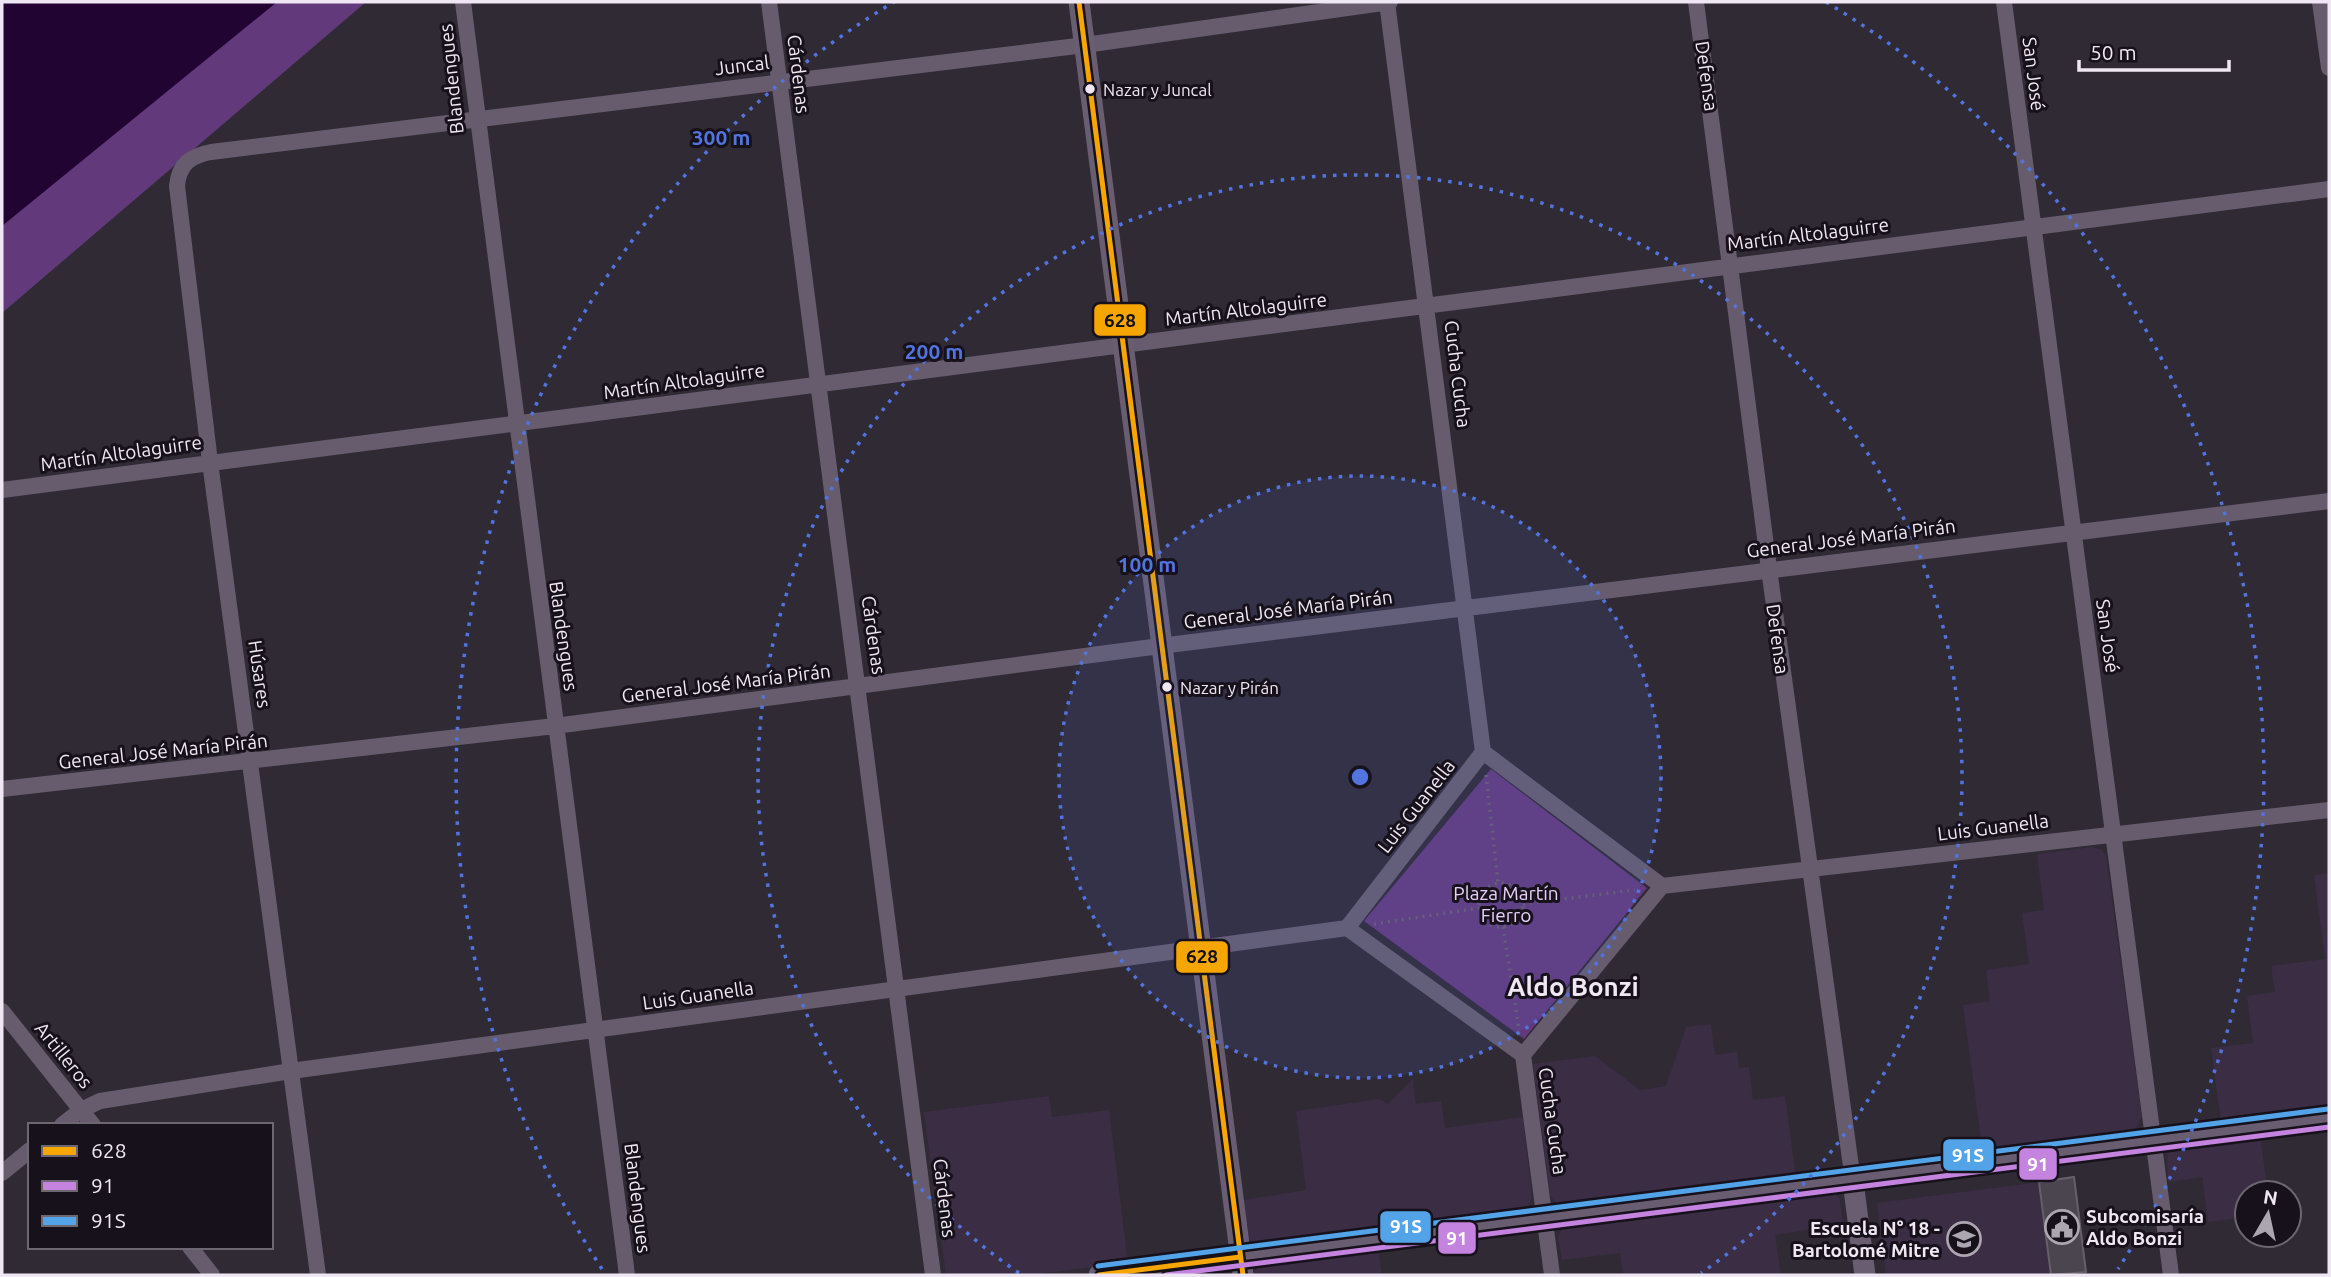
<svg xmlns="http://www.w3.org/2000/svg" width="2331" height="1277" viewBox="0 0 2331 1277" font-family="Ubuntu,sans-serif">
  <style>
    .built { fill: #3a2d44 }
    .green { fill: #62397b }
    .water { fill: #210432 }
    .building { fill: #4a454e; stroke: #655f69; stroke-width: 2 }
    .lines { fill: none; stroke-linecap: round; stroke-linejoin: round }
    .path { stroke: #665e6b; stroke-width: 3.5; stroke-dasharray: 2 5; stroke-linecap: butt }
    .street { stroke: #665c6d; stroke-width: 16 }
    .secondary { stroke: #695e71; stroke-width: 21 }
    .bus-1-casing { stroke: #16111a; stroke-width: 10 }
    .bus-2-casing { stroke: #16111a; stroke-width: 10 }
    .bus-3-casing { stroke: #16111a; stroke-width: 10 }
    .bus-1 { stroke: #f7a600; stroke-width: 5 }
    .bus-2 { stroke: #c483df; stroke-width: 5 }
    .bus-3 { stroke: #53a3e8; stroke-width: 5 }
    .ring { fill: none; stroke: #5274df; stroke-width: 3.5; stroke-dasharray: 3.5 7 }
    .bus-dot { fill: #efe8f4; stroke: #16111a; stroke-width: 2.5 }
    .labels { text-anchor: middle; dominant-baseline: central; stroke-width: 6; stroke-linejoin: round; paint-order: stroke }
    .bus-label { font-size: 17px; fill: #efe8f4; stroke: #16111a; text-anchor: start }
    .street-label { font-size: 19px; fill: #efe8f4; stroke: #16111a }
    .park-label { font-size: 19px; fill: #e7cff9; stroke: #16111a }
    .poi-label { font-size: 19px; font-weight: bold; fill: #efe8f4; stroke: #16111a; text-anchor: start }
    .district-label { font-size: 26px; font-weight: bold; fill: #efe8f4; stroke: #16111a }
    .centre { fill: #5274df; stroke: #16111a; stroke-width: 3.5 }
    .ring-label { font-size: 21px; text-anchor: middle; font-weight: bold; fill: #5274df; stroke: #16111a; stroke-width: 6; stroke-linejoin: round; paint-order: stroke }
    .line-badge { stroke: #16111a; stroke-width: 2.5 }
    .badge-label { font-size: 19px; text-anchor: middle; font-weight: bold; fill: #fff }
    .pale-badge-label { font-size: 19px; text-anchor: middle; font-weight: bold; fill: #111 }
  </style>
  <rect width="100%" height="100%" fill="#302a35"/>
  <path class="built" d="M2092,847L2102,850L2106,856L2142,1117L2132,1135L1983,1155L1963,1005L1990,1001L1986,970L2029,964L2022,913L2044,910L2037,854Z
    M2329,873V1108L2221,1122L2211,1048L2253,1043L2247,996L2275,992L2271,966L2325,959L2314,875Z
    M1711,1024L1715,1055L1737,1052L1739,1068L1749,1067L1753,1100L1785,1096L1796,1178L1563,1207L1555,1202L1550,1195L1533,1064L1595,1056L1640,1090L1666,1086L1686,1027Z
    M1413,1079L1416,1104L1441,1101L1445,1128L1523,1117L1532,1198L1528,1207L1522,1211L1262,1247L1253,1243L1249,1238L1243,1200L1306,1190L1296,1111L1379,1099L1388,1104Z
    M1049,1096L1052,1117L1109,1110L1128,1263L1028,1275H946L924,1112Z
    M2260,1136L2268,1193H2247V1217L2208,1222L2202,1177L2168,1182L2167,1152L2175,1147Z
    M2039,1182L2051,1275H1886L1877,1203Z
    M1828,1192L1835,1193L1840,1199L1843,1224L1775,1235L1781,1275H1623L1620,1253L1562,1260L1558,1238L1563,1226Z
    M1378,1247L1382,1275H1252L1260,1264Z"/>
  <path class="green" d="M2,2H366L2,313Z
    M1491,769L1647,888L1524,1039L1364,921Z"/>
  <path class="water" d="M2,2H277L2,226Z"/>
  <path class="building" d="M2074,1177L2086,1272L2051,1275L2039,1182Z"/>
  <g class="lines">
    <path class="path" d="M1486,775L1498,882
      M1479 905a22 22 0 1 1 44 0a22 22 0 1 1-44 0Z
      M1523,904L1635,890
      M1374,924L1479,908
      M1503,927L1519,1029"/>
    <path class="street" d="M463,2L627,1275
      M769,2L933,1275
      M1387,2L1483,752
      M1696,2L1769,569L1853,1181
      M2004,2L2171,1275
      M2320,2L2329,68
      M2,490L2329,189
      M1483,752L1662,886L2329,810
      M2,789L555,726L1160,646L2329,501
      M1347,928L1483,752
      M2,1011L93,1125
      M1523,1055L1552,1275
      M1523,1055L1662,886
      M62,1125L81,1110L100,1101L291,1071L1347,928L1523,1055
      M2,1173L30,1150
      M190,1247L212,1275
      M318,1275L210,462L177,186C179,164 190,156 211,152L1085,45L1390,2"/>
    <path class="secondary" d="M1079,2L1243,1275
      M1853,1181L1865,1275
      M1099,1275L2329,1118"/>
    <g class="bus-1-casing">
      <path id="bus-1" d="M1079,2L1243,1275
        M1099,1275L1240,1257"/>
    </g>
    <g class="bus-2-casing">
      <path id="bus-2" d="M1166,1275L2329,1127"/>
    </g>
    <g class="bus-3-casing">
      <path id="bus-3" d="M1098,1266L2328,1109"/>
    </g>
    <use href="#bus-1" class="bus-1"/>
    <use href="#bus-2" class="bus-2"/>
    <use href="#bus-3" class="bus-3"/>
  </g>
  <circle cx="1360" cy="777" r="301" fill="#5274df" fill-opacity=".12"/>
  <g class="ring">
    <circle cx="1360" cy="777" r="301"/>
    <path d="M1019 1273A602 602 0 1 1 1701 1273"/>
    <path d="M602 1269A904 904 0 0 1 894 2M1826 2A904 904 0 0 1 2118 1269"/>
  </g>
  <defs>
    <g id="civic-ring" transform="scale(1.75)"><circle r="9.5" fill="#16111a" stroke="#aca6b1" stroke-width="1.5"/><path d="M-.6-6.5H3V-4.5H.6V-3L4-1V1h2V6H-6V1h2V-1L-.6-3ZM-1.2 2.5V6h2.4V2.5Z" fill="#aca6b1"/></g>
    <g id="school-ring" transform="scale(1.75)"><circle r="9.5" fill="#16111a" stroke="#aca6b1" stroke-width="1.5"/><path d="M0-5L7-2L0 1L-7-2ZM-4 1L0 2.5L4 1V4Q0 6-4 4Z" fill="#aca6b1"/></g>
  </defs>
  <g fill-rule="evenodd">
    <use href="#civic-ring" x="2062" y="1227"/>
    <use href="#school-ring" x="1964" y="1239"/>
  </g>
  <g class="bus-dot">
    <circle cx="1090" cy="89" r="6"/>
    <circle cx="1167" cy="687" r="6"/>
  </g>
  <g class="labels">
    <g class="bus-label">
      <text x="1103" y="89">Nazar y Juncal</text>
      <text x="1180" y="687">Nazar y Pirán</text>
    </g>
    <g class="street-label">
      <text transform="translate(742 65) rotate(-7)">Juncal</text>
      <text transform="translate(799 74) rotate(83)">Cárdenas</text>
      <text transform="translate(2034 74) rotate(83)">San José</text>
      <text transform="translate(1707 76) rotate(82)">Defensa</text>
      <text transform="translate(451 79) rotate(-96)">Blandengues</text>
      <text transform="translate(1808 234) rotate(-7)">Martín Altolaguirre</text>
      <text transform="translate(1246 309) rotate(-7)">Martín Altolaguirre</text>
      <text transform="translate(1458 374) rotate(83)">Cucha Cucha</text>
      <text transform="translate(684 381) rotate(-8)">Martín Altolaguirre</text>
      <text transform="translate(121 453) rotate(-8)">Martín Altolaguirre</text>
      <text transform="translate(1851 538) rotate(-7)">General José María Pirán</text>
      <text transform="translate(1288 609) rotate(-7)">General José María Pirán</text>
      <text transform="translate(874 635) rotate(82)">Cárdenas</text>
      <text transform="translate(564 636) rotate(82)">Blandengues</text>
      <text transform="translate(2108 636) rotate(82)">San José</text>
      <text transform="translate(1778 639) rotate(82)">Defensa</text>
      <text transform="translate(260 674) rotate(82)">Húsares</text>
      <text transform="translate(726 683) rotate(-7)">General José María Pirán</text>
      <text transform="translate(163 751) rotate(-6)">General José María Pirán</text>
      <text transform="translate(1416 806) rotate(-52)">Luis Guanella</text>
      <text transform="translate(1993 827) rotate(-7)">Luis Guanella</text>
      <text transform="translate(698 995) rotate(-8)">Luis Guanella</text>
      <text transform="translate(64 1055) rotate(51)">Artilleros</text>
      <text transform="translate(1553 1121) rotate(82)">Cucha Cucha</text>
      <text transform="translate(638 1198) rotate(83)">Blandengues</text>
      <text transform="translate(945 1198) rotate(83)">Cárdenas</text>
    </g>
    <g class="park-label">
      <text x="1506" y="893">Plaza Martín<tspan x="1506" dy="22">Fierro</tspan></text>
    </g>
    <g class="poi-label">
      <text x="2086" y="1216">Subcomisaría<tspan x="2086" dy="22">Aldo Bonzi</tspan></text>
      <text x="1940" y="1228" text-anchor="end">Escuela N° 18 -<tspan x="1940" dy="22">Bartolomé Mitre</tspan></text>
    </g>
    <g class="district-label">
      <text x="1573" y="986">Aldo Bonzi</text>
    </g>
  </g>
  <circle cx="1360" cy="777" r="10" class="centre"/>
  <g class="ring-label">
    <text x="721" y="145">300 m</text>
    <text x="934" y="359">200 m</text>
    <text x="1147" y="572">100 m</text>
  </g>
  <g class="line-badge">
    <rect x="1093" y="303" width="54" height="34" rx="7" fill="#f7a600"/>
    <rect x="1175" y="940" width="54" height="34" rx="7" fill="#f7a600"/>
    <rect x="1942" y="1138" width="53" height="34" rx="7" fill="#53a3e8"/>
    <rect x="2018" y="1147" width="40" height="34" rx="7" fill="#c483df"/>
    <rect x="1379" y="1210" width="53" height="34" rx="7" fill="#53a3e8"/>
    <rect x="1437" y="1221" width="40" height="34" rx="7" fill="#c483df"/>
  </g>
  <g class="badge-label">
    <text x="1968" y="1162">91S</text>
    <text x="2038" y="1171">91</text>
    <text x="1406" y="1233">91S</text>
    <text x="1457" y="1245">91</text>
  </g>
  <g class="pale-badge-label">
    <text x="1120" y="327">628</text>
    <text x="1202" y="963">628</text>
  </g>
  <rect width="2331" height="1277" fill="none" stroke="#efe8f4" stroke-width="7"/>
  <rect x="28" y="1123" width="245" height="126" fill="#16111a" stroke="#6d6771" stroke-width="2"/>
  <rect x="42" y="1146" width="35" height="10" fill="#f7a600" stroke="#6d6771" stroke-width="2"/>
  <text x="91" y="1158" font-size="21" fill="#efe8f4">628</text>
  <rect x="42" y="1181" width="35" height="10" fill="#c483df" stroke="#6d6771" stroke-width="2"/>
  <text x="91" y="1193" font-size="21" fill="#efe8f4">91</text>
  <rect x="42" y="1216" width="35" height="10" fill="#53a3e8" stroke="#6d6771" stroke-width="2"/>
  <text x="91" y="1228" font-size="21" fill="#efe8f4">91S</text>
  <g transform="translate(2268 1214) rotate(9)"><circle r="33" fill="#16111a" stroke="#6d6771" stroke-width="2"/>
  <path d="M0-5L12 26L0 18L-12 26Z" fill="#aca6b1"/>
  <text y="-10" font-size="19" font-weight="bold" text-anchor="middle" fill="#efe8f4">N</text>
  </g>
  <path d="M2079 60v10h150v-10" fill="none" stroke="#efe8f4" stroke-width="3.5"/>
  <text x="2090" y="60" font-size="21" fill="#efe8f4" stroke="#16111a" stroke-width="5" paint-order="stroke">50 m</text>
</svg>
